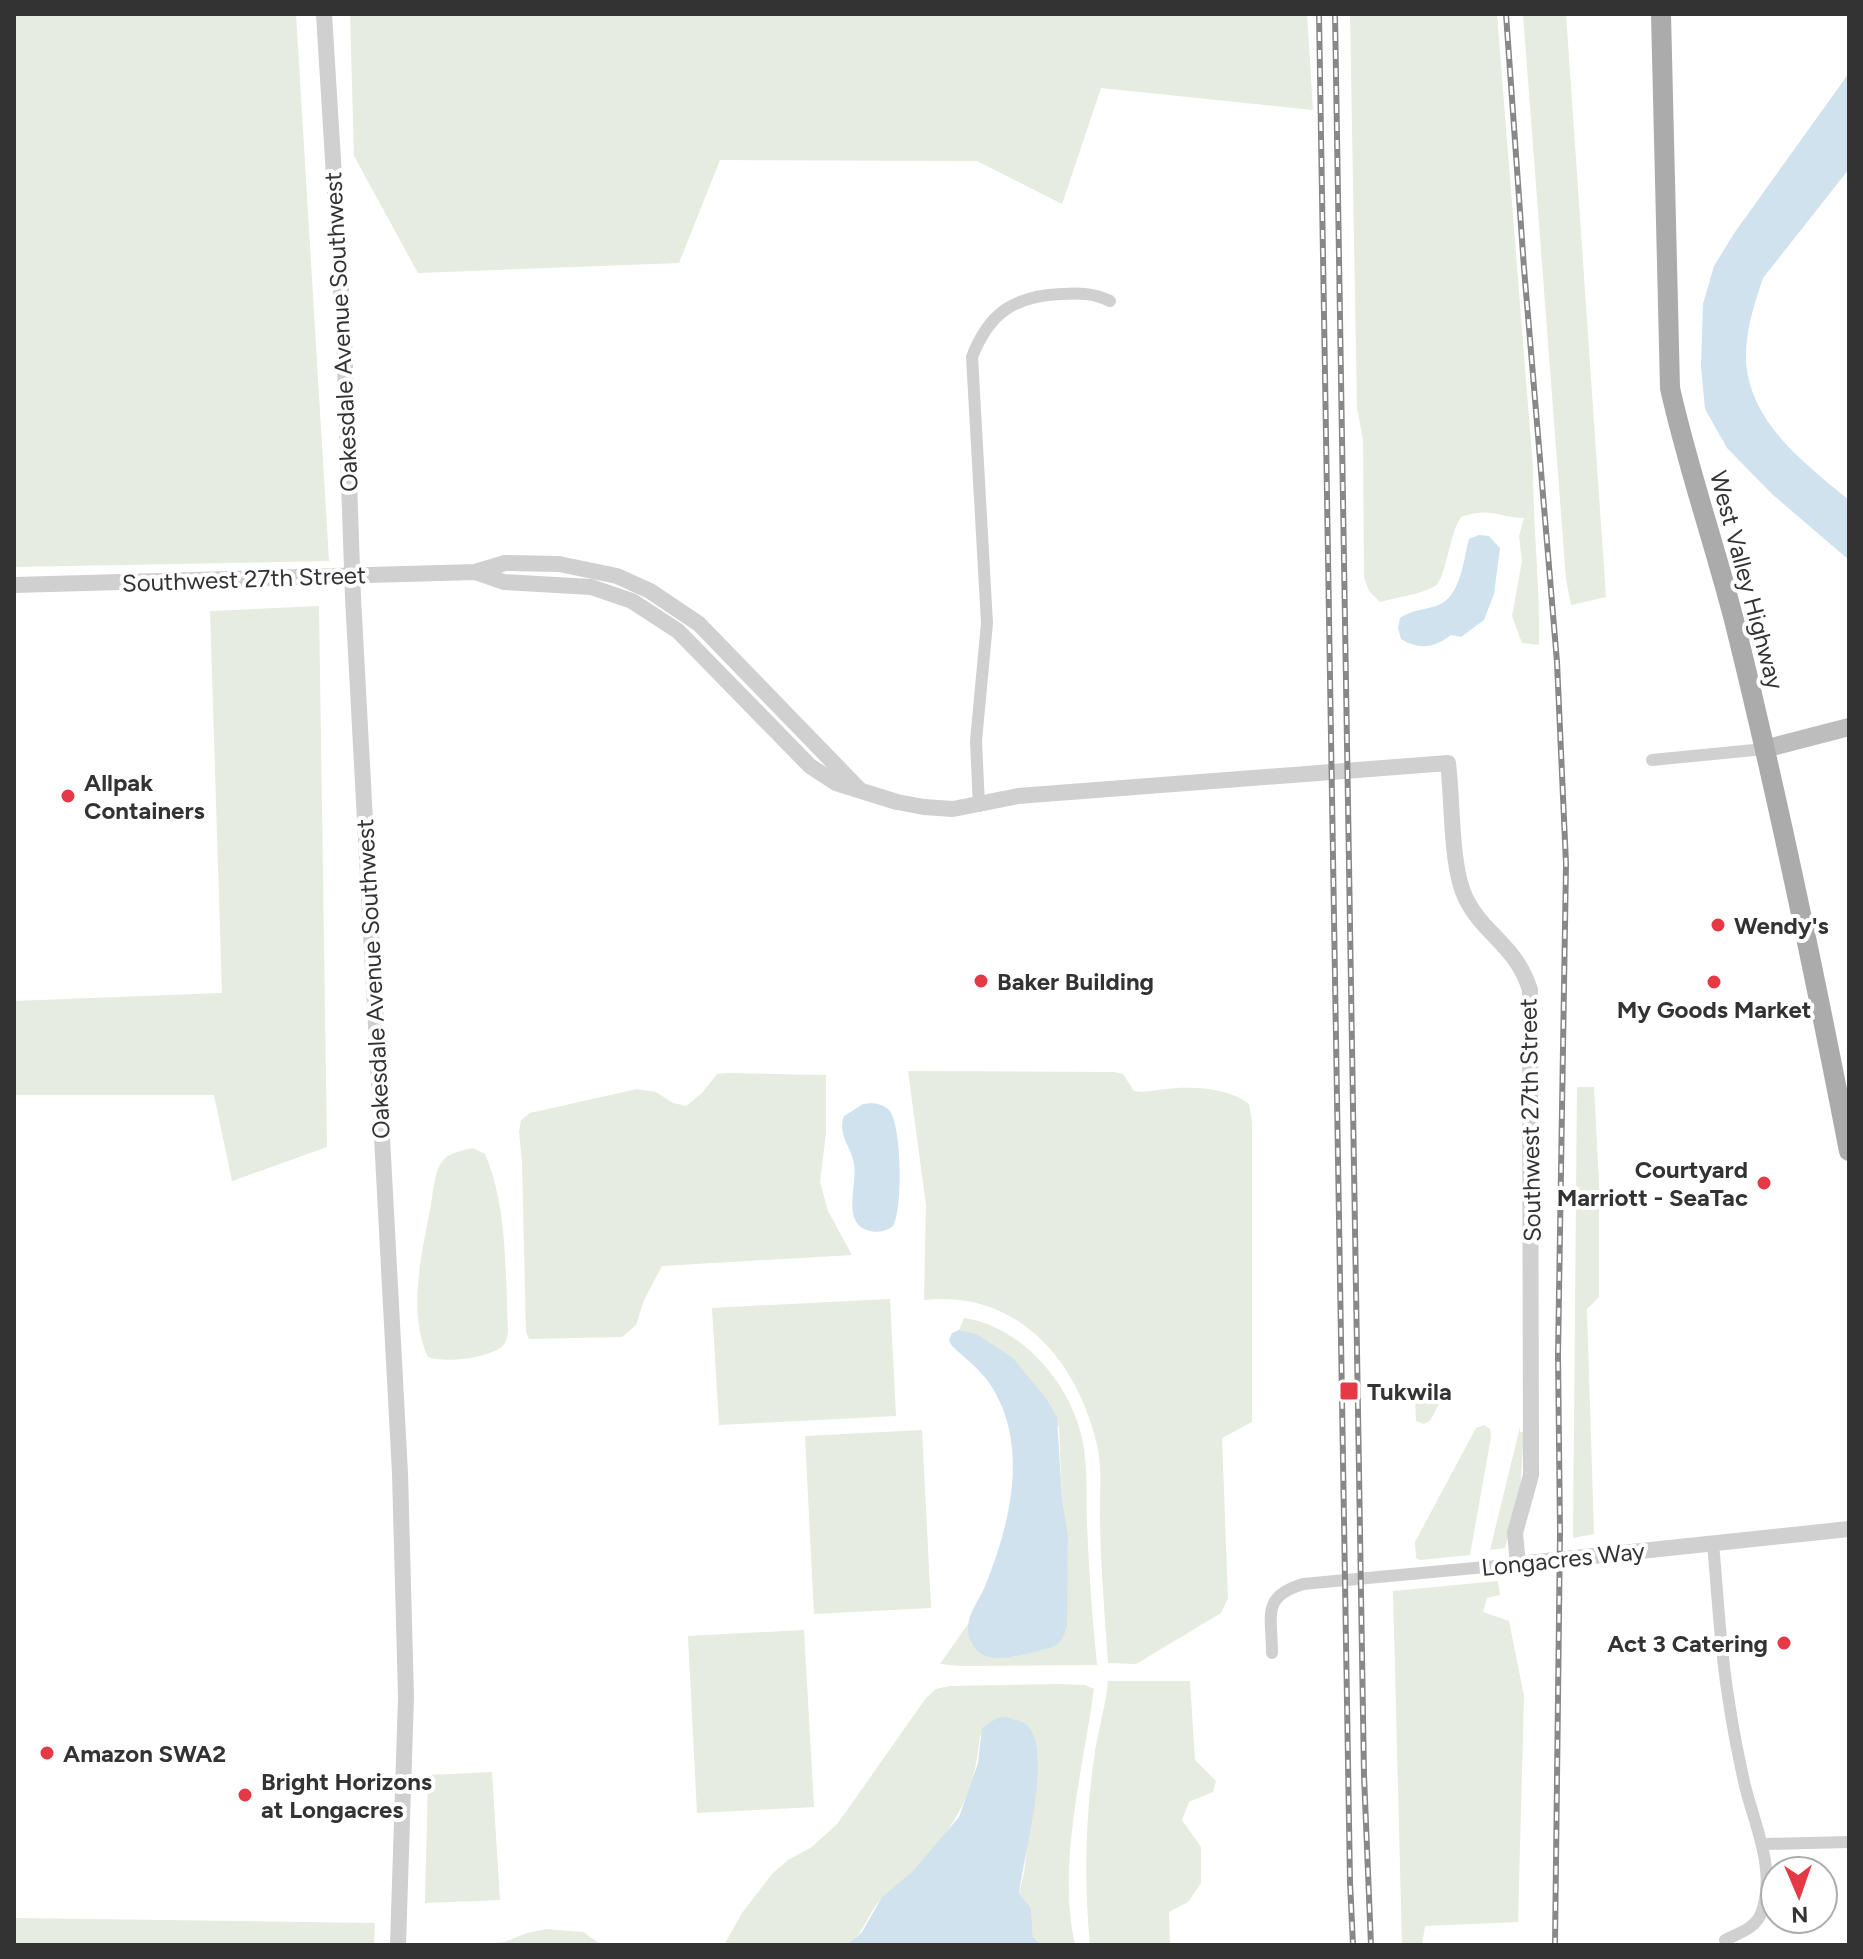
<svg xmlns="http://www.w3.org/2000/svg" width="1863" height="1959" viewBox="0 0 1863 1959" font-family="Figtree,sans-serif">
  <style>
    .green { fill: #e6ecdf }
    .water { fill: #cfe2ee }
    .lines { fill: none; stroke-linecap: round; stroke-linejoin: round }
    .minor { stroke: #d0d0d0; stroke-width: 12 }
    .tertiary { stroke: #d0d0d0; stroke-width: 16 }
    .secondary { stroke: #bdbdbd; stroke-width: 18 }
    .primary { stroke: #ababab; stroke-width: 20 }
    .rail-casing { stroke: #888; stroke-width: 6 }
    .rail { stroke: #fff; stroke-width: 3; stroke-dasharray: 9; stroke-linecap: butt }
    .poi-dot { fill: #e63946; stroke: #fff; stroke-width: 3 }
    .labels { text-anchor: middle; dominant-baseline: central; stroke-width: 8; stroke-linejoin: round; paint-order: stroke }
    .street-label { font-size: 24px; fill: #333; stroke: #fff }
    .poi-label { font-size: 24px; font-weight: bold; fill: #333; stroke: #fff; text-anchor: start }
  </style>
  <rect width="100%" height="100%" fill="#fff"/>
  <path class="green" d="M14,14H296L329,561L14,567Z
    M350,14H1307L1313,110L1101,88L1062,204L977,161L720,160L679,263L418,273L354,156Z
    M1350,14H1497L1533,468C1533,527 1540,586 1539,645L1522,643L1512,616L1522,561L1519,536L1524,518C1494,517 1493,507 1461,517C1449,534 1446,579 1435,586C1420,595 1397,597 1380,602L1369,591L1364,577L1363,440L1357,408Z
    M1523,14H1566L1606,597L1571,605L1566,579Z
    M319,606L327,1147L232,1181L214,1095H14V1001L222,993L210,611Z
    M908,1071L1113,1072L1123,1074L1134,1091C1146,1093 1155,1090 1167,1089C1193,1086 1228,1088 1249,1104L1252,1122V1422L1222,1438L1228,1598L1221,1613L1136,1664L1108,1663C1105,1617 1101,1571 1100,1524C1099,1498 1103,1471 1097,1445C1078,1361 1017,1289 924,1300L926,1205Z
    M728,1073L826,1075V1133L820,1182L828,1211L852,1255L662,1266L644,1300L636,1325L622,1337L529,1339L526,1332L522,1162L519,1132L521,1120L530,1113L637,1089L656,1092L673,1103L686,1106L702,1093L717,1074Z
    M1577,1087H1594L1599,1182V1297L1587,1309L1594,1534L1573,1538Z
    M473,1148L485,1154C508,1208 505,1273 508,1331C507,1338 506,1344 500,1348C483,1359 445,1363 428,1357C407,1312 422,1252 431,1205C433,1193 434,1174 441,1163C448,1152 462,1151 473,1148Z
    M890,1299L896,1416L719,1425L712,1308Z
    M964,1318C1021,1326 1070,1383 1082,1438C1088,1467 1086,1495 1087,1524C1089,1571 1092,1618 1097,1665L963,1666L940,1664L968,1624L971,1643L979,1652L1014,1657L1054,1646L1067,1563L1068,1534L1062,1498L1059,1428L1012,1357L976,1335L959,1330Z
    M1445,1393L1430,1421L1424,1424L1416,1421L1415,1394Z
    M1484,1425L1490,1429L1491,1437L1470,1555L1420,1560L1416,1558L1415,1542L1476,1428Z
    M1520,1427V1432H1524L1520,1492L1505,1548L1490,1550Z
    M922,1430L931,1608L814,1614L805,1436Z
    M1498,1581L1500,1595L1487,1598L1483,1612L1509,1621L1524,1696L1518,1922L1425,1926L1422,1945H1402L1393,1591Z
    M804,1630L814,1807L697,1813L688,1636Z
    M1108,1681H1190L1195,1760L1216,1781L1213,1792L1189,1802L1182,1820L1201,1847V1883L1188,1902L1169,1912L1170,1945H1090C1084,1882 1085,1822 1094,1759C1097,1732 1106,1707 1108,1681Z
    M1061,1684L1085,1685L1094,1689C1083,1770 1057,1864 1075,1945H1041L1033,1937L1031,1908L1019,1893L1024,1873L1038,1756L980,1735C975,1795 954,1829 913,1872C903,1882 888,1890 880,1900C867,1916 864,1933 847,1945H724L742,1913L772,1874L788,1860L812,1847L838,1823L926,1698L936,1689L949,1686Z
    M492,1772L500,1900L425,1903L428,1775Z
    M14,1918L375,1923L374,1945H14Z
    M546,1929L583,1932L602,1945H478L504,1942L527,1933Z"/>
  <path class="water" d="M1849,73V169L1763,278C1753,307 1741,346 1748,376C1759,430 1809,467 1849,500V560L1772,494L1727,448L1705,409L1701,367L1703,304L1714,266L1735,232Z
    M1479,535L1489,536L1500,548L1494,594L1484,620L1461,637L1451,635C1435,648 1418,650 1401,639L1398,628L1400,618C1412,610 1423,610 1436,606C1461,598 1463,561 1469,539Z
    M872,1103C878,1104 884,1105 889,1110C902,1124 903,1209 893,1226C887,1231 878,1233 870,1231C840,1224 858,1184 854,1164C851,1146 837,1135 844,1116L863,1104Z
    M959,1330L976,1334L1012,1357L1045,1397L1057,1417L1062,1498L1068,1534L1067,1626C1065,1632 1064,1637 1060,1642C1054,1648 1045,1649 1038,1651C1017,1656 983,1668 971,1642C961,1620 978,1604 985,1586C1011,1523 1031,1440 987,1380C977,1367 964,1357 952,1346L949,1340L952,1333Z
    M1006,1717C1016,1720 1027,1721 1032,1732C1049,1763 1024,1856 1019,1893L1031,1908L1033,1937L1041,1945H847L862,1932L882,1897L913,1871L959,1817L978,1763L982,1728L997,1718Z"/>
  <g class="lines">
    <path class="minor" d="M1652,760L1764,749
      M979,806L976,741L987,623L972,357C989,313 1014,296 1061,294C1080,293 1093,293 1110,301
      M1713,1544C1718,1596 1720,1650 1729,1702C1733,1730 1739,1759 1745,1786C1755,1826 1776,1869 1762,1911C1757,1928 1739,1933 1725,1940
      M1272,1653C1272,1615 1261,1597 1303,1584L1518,1564
      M1764,1844L1849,1842"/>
    <path class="tertiary" d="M324,14L344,338L353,597L400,1473L406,1697L398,1945
      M475,572L504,582L591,587L632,601L678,631L810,766L836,783L897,802L924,807L953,809L1018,796L1448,763C1453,802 1450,866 1466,899C1484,935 1516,945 1530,990L1531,1475L1515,1533L1518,1564L1849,1529
      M14,585L475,572L505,563L559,564L617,576L650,591L699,624L859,789"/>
    <path class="secondary" d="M1764,749L1849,727"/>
    <path class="primary" d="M1661,14L1670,388C1688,469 1716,548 1736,628C1779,802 1815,976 1849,1151"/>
    <g class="rail-casing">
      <path id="rail" d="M1319,14L1350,1882L1353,1945
        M1335,14L1364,1775L1371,1945
        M1506,14L1524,268L1557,662L1566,864L1558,1355L1560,1532L1555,1945"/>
    </g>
    <use href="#rail" class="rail"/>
  </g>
  <g class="poi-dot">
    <circle cx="68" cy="796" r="8"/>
    <circle cx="1718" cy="925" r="8"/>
    <circle cx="981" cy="981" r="8"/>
    <circle cx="1714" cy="982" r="8"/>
    <circle cx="1764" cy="1183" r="8"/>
    <rect x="1339" y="1381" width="20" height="20" rx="4"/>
    <circle cx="1784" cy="1643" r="8"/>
    <circle cx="47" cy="1753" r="8"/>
    <circle cx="245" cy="1795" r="8"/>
  </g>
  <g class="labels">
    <g class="street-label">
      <text transform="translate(341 332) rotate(-93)">Oakesdale Avenue Southwest</text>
      <text transform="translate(244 579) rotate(-2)">Southwest 27th Street</text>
      <text transform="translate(1747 580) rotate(75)">West Valley Highway</text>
      <text transform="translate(373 979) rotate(-93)">Oakesdale Avenue Southwest</text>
      <text transform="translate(1530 1120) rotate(-91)">Southwest 27th Street</text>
      <text transform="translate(1563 1559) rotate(-6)">Longacres Way</text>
    </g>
    <g class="poi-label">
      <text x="84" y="782">Allpak<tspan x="84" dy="28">Containers</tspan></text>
      <text x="1734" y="925">Wendy's</text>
      <text x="997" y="981">Baker Building</text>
      <text x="1714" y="1009" text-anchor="middle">My Goods Market</text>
      <text x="1748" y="1169" text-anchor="end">Courtyard<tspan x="1748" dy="28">Marriott - SeaTac</tspan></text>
      <text x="1367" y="1391">Tukwila</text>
      <text x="1768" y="1643" text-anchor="end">Act 3 Catering</text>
      <text x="63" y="1753">Amazon SWA2</text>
      <text x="261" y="1781">Bright Horizons<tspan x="261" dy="28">at Longacres</tspan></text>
    </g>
  </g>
  <rect width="1863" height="1959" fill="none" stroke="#333333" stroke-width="32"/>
  <g transform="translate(1799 1895) rotate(178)"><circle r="38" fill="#ffffff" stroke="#adadad" stroke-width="2"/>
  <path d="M0-6L14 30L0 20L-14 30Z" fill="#e63946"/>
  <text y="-12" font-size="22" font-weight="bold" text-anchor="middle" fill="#333333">N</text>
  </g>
</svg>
